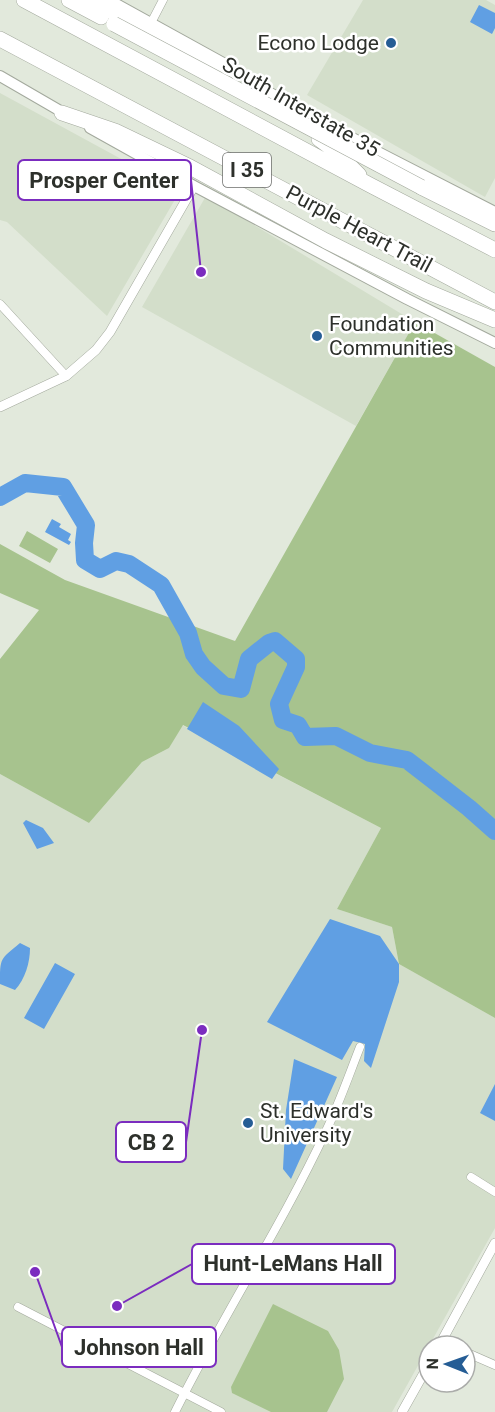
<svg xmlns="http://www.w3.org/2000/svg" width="495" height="1412" viewBox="0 0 495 1412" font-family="Roboto,sans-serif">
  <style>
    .built { fill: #d3deca }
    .green { fill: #a7c38e }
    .water { fill: #609fe3 }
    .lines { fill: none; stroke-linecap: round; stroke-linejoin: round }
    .river { stroke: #609fe3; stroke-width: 18 }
    .minor-casing { stroke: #a3a99d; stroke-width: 9 }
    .tertiary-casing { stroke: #a3a99d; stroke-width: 10 }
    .secondary-casing { stroke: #a3a99d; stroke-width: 12 }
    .motorway-casing { stroke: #a3a99d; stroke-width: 16 }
    .minor { stroke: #fff; stroke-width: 8 }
    .tertiary { stroke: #fff; stroke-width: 9 }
    .secondary { stroke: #fff; stroke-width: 10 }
    .motorway { stroke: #fff; stroke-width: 15 }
    .motorway-bridge-casing { stroke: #a3a99d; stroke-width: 16; stroke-linecap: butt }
    .motorway-bridge { stroke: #fff; stroke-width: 15 }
    .poi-dot { fill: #255d95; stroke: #fff; stroke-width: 2 }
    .labels { text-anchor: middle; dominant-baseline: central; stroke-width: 5; stroke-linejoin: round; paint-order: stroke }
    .shield { fill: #fff; stroke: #6c6e6b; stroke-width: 1.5 }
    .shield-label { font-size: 20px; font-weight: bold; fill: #2d302b }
    .poi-label { font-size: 21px; fill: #2d302b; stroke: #fff; text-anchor: start }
    .street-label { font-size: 21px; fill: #2d302b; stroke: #fff }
    .leader { fill: none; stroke: #7b2cbf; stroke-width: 2 }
    .callout-dot { fill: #7b2cbf; stroke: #fff; stroke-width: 2 }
    .callout { fill: #fff; stroke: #7b2cbf; stroke-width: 2 }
    .callout-label { font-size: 22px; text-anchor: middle; font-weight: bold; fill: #2d302b }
  </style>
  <rect width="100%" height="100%" fill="#e2e9dc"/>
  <path class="built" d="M363,0H486L495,5V178L485,197L307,95Z
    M0,93L180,191L107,316L7,222L0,220Z
    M206,196L415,322L356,426L142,307Z
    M182,725L381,828L337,909L392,927L399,964L495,1018V1228L392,1412H0V774L89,823L142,762L169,748Z"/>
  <path class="green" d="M415,322L495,367V1018L399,964L392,927L337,909L381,828L183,725L169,748L142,762L89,823L0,774V659L39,610L0,593V544L65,580L235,641Z
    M27,531L58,549L50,563L19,546Z
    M273,1304L328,1331L339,1350L344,1379L327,1412H271L232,1393L231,1387Z"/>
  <path class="water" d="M479,5L495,13V28L492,34L470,22Z
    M52,519L61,524L59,527L71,534L68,540L71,542L69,545L45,532Z
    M203,702L239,726L279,769L272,779L187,729Z
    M26,820L43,828L54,843L37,849L23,823Z
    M330,919L380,936L399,964V982L371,1068L364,1061L365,1044L353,1041L342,1060L267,1022Z
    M20,943L30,948C30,963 25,979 15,990L0,984C0,957 0,960 20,943Z
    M55,963L75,974L44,1029L24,1018Z
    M294,1059L337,1077L291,1179L283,1169L286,1110Z
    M495,1084V1121L480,1113Z"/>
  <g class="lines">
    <path class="river" d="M0,497L25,483L63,487L86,525L84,543L85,560L100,569L116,561L129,564L161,585L188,633L194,654L203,667L224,686L241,689L249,659L269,643L275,641L296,659V667L279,704L283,720L298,725L305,737L336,736L370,753L407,760L469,808L495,831"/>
    <g class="minor-casing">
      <path id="minor" d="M151,23L163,0
        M0,304L66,376
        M471,1177L495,1192
        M18,1307L221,1412
        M443,1339L455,1346
        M465,1352L495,1365
        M175,1412C222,1317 281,1227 326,1131C339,1104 349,1075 360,1047"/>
    </g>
    <g class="tertiary-casing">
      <path id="tertiary" d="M0,407L66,376L96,350L110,332L194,186
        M439,1346L495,1243
        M402,1412L429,1364"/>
    </g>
    <g class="secondary-casing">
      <path id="secondary" d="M109,0L234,69L261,88L378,152L495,212
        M0,76L69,116
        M90,128L194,186L407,299L495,343"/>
    </g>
    <g class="motorway-casing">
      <path id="motorway" d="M24,0L370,185L495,250
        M69,0L101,17
        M90,0L189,54L230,78
        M0,39L495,302
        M62,113L115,131L190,167L326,241L426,291L495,320
        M319,139L334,150L359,175
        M421,187L495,224"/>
    </g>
    <use href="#minor" class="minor"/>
    <use href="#tertiary" class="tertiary"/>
    <use href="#secondary" class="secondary"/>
    <use href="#motorway" class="motorway"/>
    <g class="motorway-bridge-casing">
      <path id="motorway-bridge" d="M114,24L421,187"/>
    </g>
    <use href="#motorway-bridge" class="motorway-bridge"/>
  </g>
  <g class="poi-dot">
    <circle cx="391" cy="43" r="6"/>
    <circle cx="317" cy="336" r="6"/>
    <circle cx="248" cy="1123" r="6"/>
  </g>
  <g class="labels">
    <rect class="shield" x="223" y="153" width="48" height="34" rx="4.5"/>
    <g class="shield-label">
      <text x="247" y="170">I 35</text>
    </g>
    <g class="poi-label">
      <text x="379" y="43" text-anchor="end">Econo Lodge</text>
      <text x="329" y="324">Foundation<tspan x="329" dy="24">Communities</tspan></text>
      <text x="260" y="1111">St. Edward's<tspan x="260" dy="24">University</tspan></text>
    </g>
    <g class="street-label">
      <text transform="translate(301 107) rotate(30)">South Interstate 35</text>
      <text transform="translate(359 229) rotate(28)">Purple Heart Trail</text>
    </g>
  </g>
  <path class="leader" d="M201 272L191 180M202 1030L186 1142M117 1306L192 1264M35 1272L62 1347"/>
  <g class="callout-dot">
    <circle cx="201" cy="272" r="6"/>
    <circle cx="202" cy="1030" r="6"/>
    <circle cx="117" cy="1306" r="6"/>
    <circle cx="35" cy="1272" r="6"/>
  </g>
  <g class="callout">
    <rect x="18" y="160" width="173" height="40" rx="6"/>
    <rect x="116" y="1122" width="70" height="40" rx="6"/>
    <rect x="192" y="1244" width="203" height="40" rx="6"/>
    <rect x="62" y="1327" width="154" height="40" rx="6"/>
  </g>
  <g class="callout-label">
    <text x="104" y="188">Prosper Center</text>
    <text x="151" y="1150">CB 2</text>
    <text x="293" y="1271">Hunt-LeMans Hall</text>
    <text x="139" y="1355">Johnson Hall</text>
  </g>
  <g transform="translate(447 1364) rotate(271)"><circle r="28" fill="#ffffff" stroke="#abacaa" stroke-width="1.5"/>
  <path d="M0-4.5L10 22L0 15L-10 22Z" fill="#255d95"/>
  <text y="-9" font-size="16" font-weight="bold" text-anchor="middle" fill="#2d302b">N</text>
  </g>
</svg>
